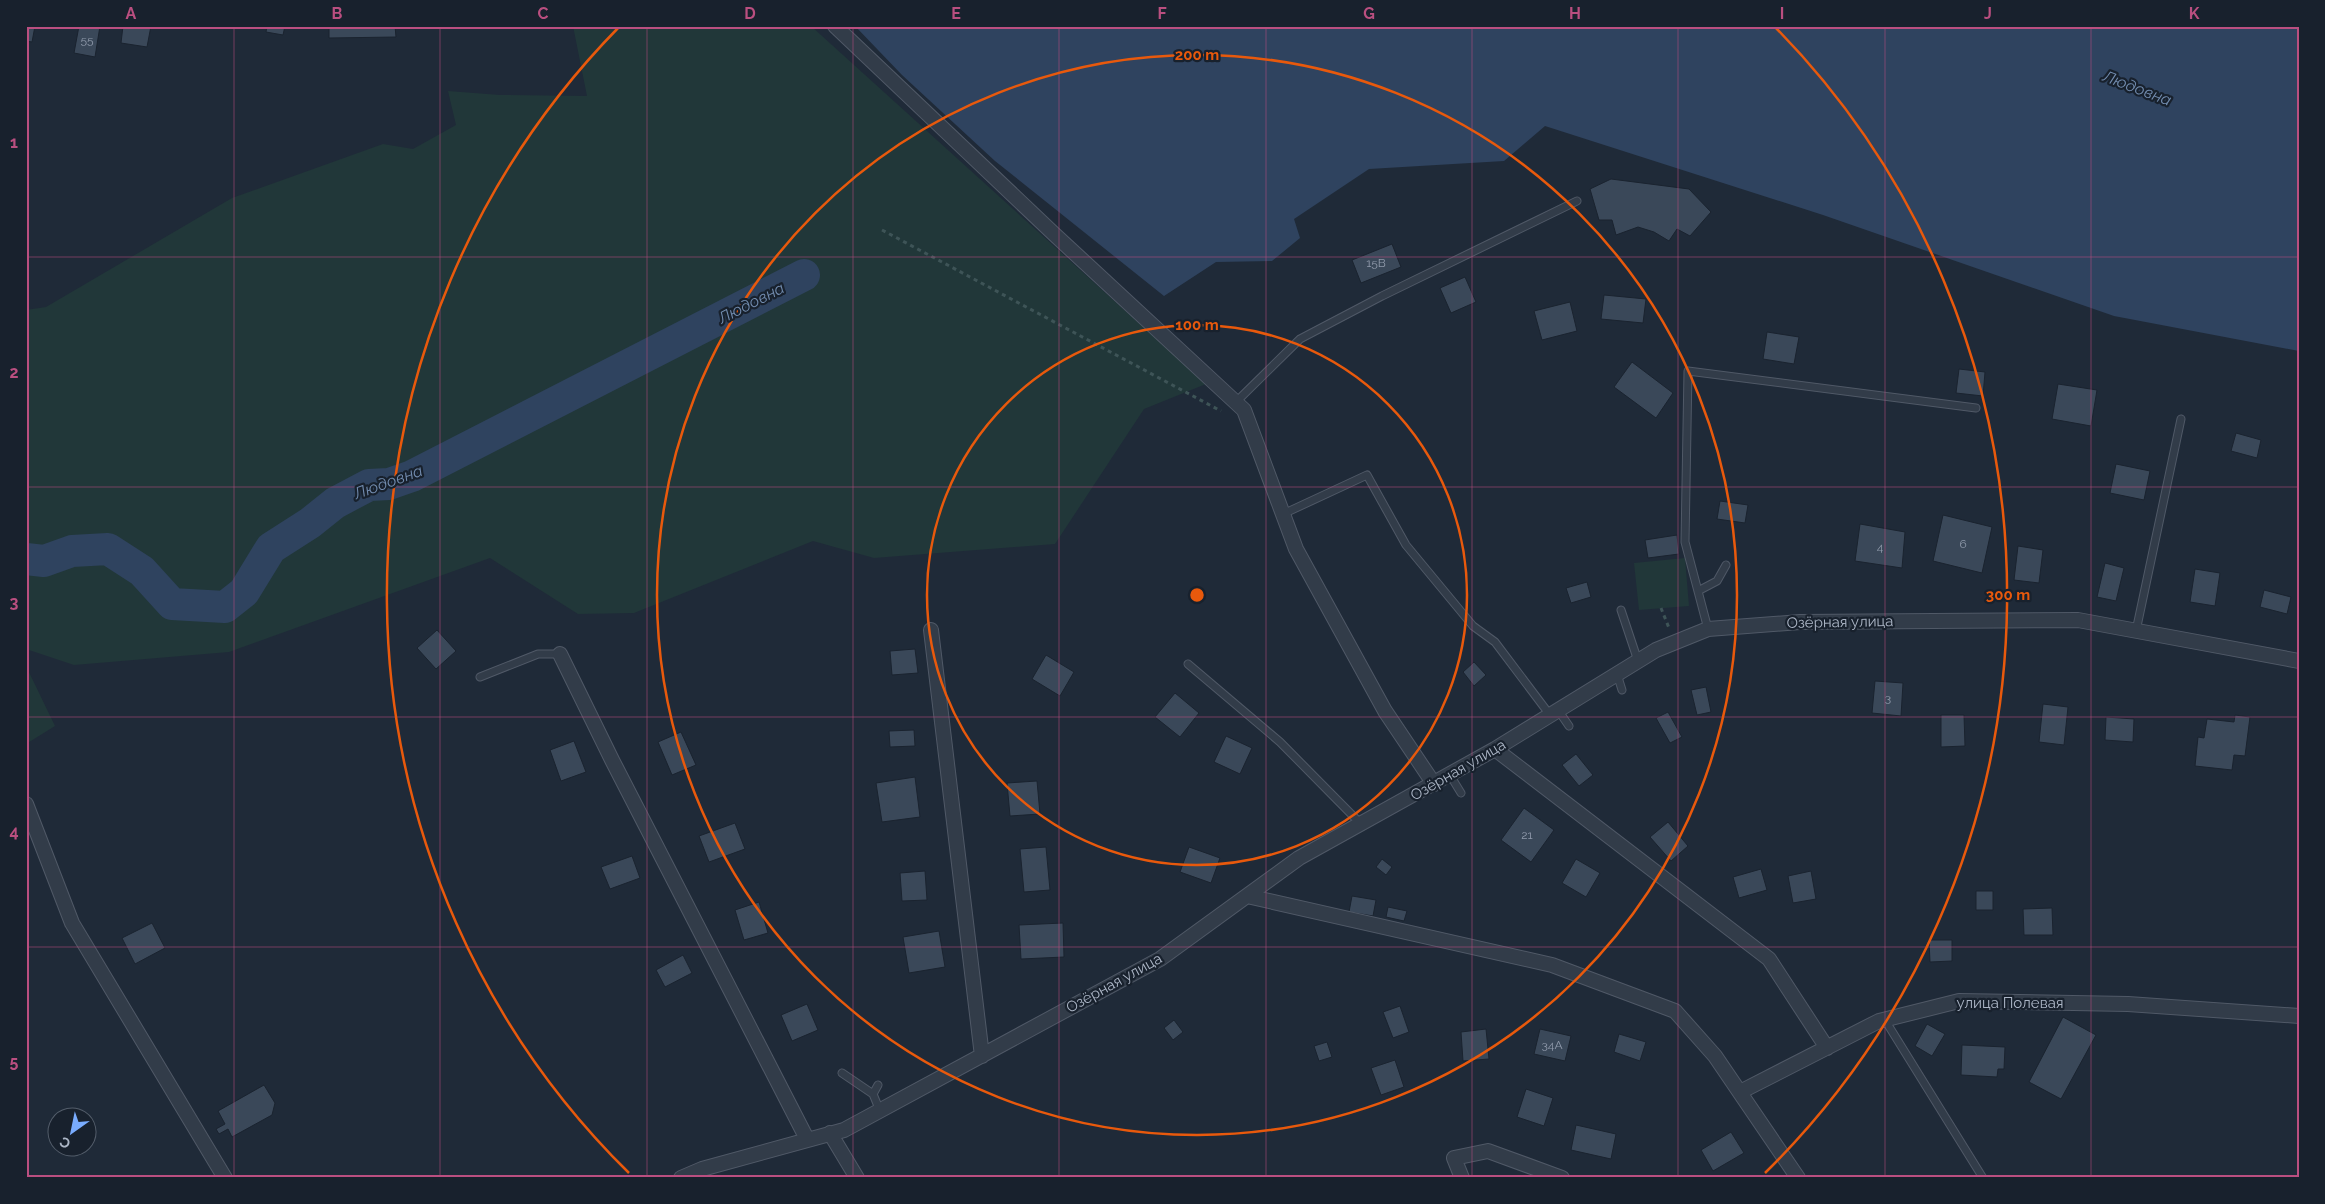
<svg xmlns="http://www.w3.org/2000/svg" width="2325" height="1204" viewBox="0 0 2325 1204" font-family="Raleway,sans-serif">
  <style>
    .green { fill: #213739 }
    .water { fill: #2f435f }
    .lines { fill: none; stroke-linecap: round; stroke-linejoin: round }
    .river { stroke: #2f435f; stroke-width: 32 }
    .building { fill: #3a4859; stroke: #1a232f }
    .service-casing { stroke: #505967; stroke-width: 9 }
    .minor-casing { stroke: #505967; stroke-width: 16 }
    .path { stroke: #3e5457; stroke-width: 3; stroke-dasharray: 4 4; stroke-linecap: butt }
    .service { stroke: #323c49; stroke-width: 7 }
    .minor { stroke: #323c49; stroke-width: 14 }
    .grid { fill: none; stroke: #ba4f80; stroke-width: 1; stroke-opacity: 0.55 }
    .ring { fill: none; stroke: #e8590c; stroke-width: 2.5 }
    .labels { text-anchor: middle; dominant-baseline: central; stroke-width: 4.5; stroke-linejoin: round; paint-order: stroke }
    .number-label { font-size: 12px; fill: #909aab }
    .street-label { font-size: 15px; fill: #acb6c6; stroke: #18212d }
    .water-label { font-size: 16px; font-style: italic; fill: #738db0; stroke: #18212d }
    .centre { fill: #e8590c; stroke: #18212d; stroke-width: 2.5 }
    .ring-label { font-size: 15px; text-anchor: middle; font-weight: bold; fill: #e8590c; stroke: #18212d; stroke-width: 4.5; stroke-linejoin: round; paint-order: stroke }
    .neatline { fill: none; stroke: #ba4f80; stroke-width: 2 }
    .grid-label { font-size: 16px; text-anchor: middle; font-weight: bold; fill: #ba4f80 }
  </style>
  <rect width="100%" height="100%" fill="#1f2a38"/>
  <path class="green" d="M573,26H811L1206,384L1144,409L1055,544L874,558L813,541L634,613L578,614L490,558L229,652L74,665L26,649V310L46,307L232,198L383,144L413,149L456,125L448,91L500,95L587,96Z
    M1685,558L1689,606L1639,610L1634,563Z
    M26,666L55,726L26,744Z"/>
  <path class="water" d="M855,26H2299V351L2114,316L1823,215L1545,126L1504,161L1369,169L1294,219L1300,238L1272,261L1216,262L1164,296L995,161L902,75Z"/>
  <g class="lines">
    <path class="river" d="M26,559L44,561L72,551L108,549L142,571L172,604L225,607L244,592L271,548L310,523L335,503L369,485L389,484L412,476L804,275"/>
  </g>
  <path class="building" d="M26,26H35L32,42L26,41Z
    M79,26H100L95,57L74,53Z
    M123,26H151L147,47L121,43Z
    M267,26H285L283,35L266,32Z
    M329,26H395L396,37L329,38Z
    M1611,179L1689,189L1711,212L1690,236L1677,229L1669,241L1654,232L1638,227L1616,235L1612,220H1599L1590,189Z
    M1392,244L1401,267L1361,283L1352,260Z
    M1465,277L1476,302L1451,313L1440,288Z
    M1604,295L1646,299L1643,323L1601,319Z
    M1570,302L1577,331L1542,340L1534,311Z
    M1767,332L1799,337L1794,364L1763,359Z
    M1632,362L1673,393L1656,418L1614,387Z
    M1959,369L1985,372L1983,396L1956,393Z
    M2058,384L2097,390L2091,426L2052,419Z
    M2236,433L2261,440L2257,458L2231,451Z
    M2116,464L2150,471L2144,500L2110,493Z
    M1720,501L1748,505L1745,523L1717,519Z
    M1943,515L1992,527L1982,573L1933,561Z
    M1860,524L1905,532L1902,568L1855,561Z
    M1677,535L1679,554L1648,558L1645,540Z
    M2018,546L2043,550L2039,583L2014,580Z
    M2105,563L2124,568L2116,601L2097,597Z
    M2195,569L2220,573L2215,606L2190,602Z
    M1587,582L1591,597L1571,603L1566,588Z
    M2264,590L2291,597L2287,614L2260,607Z
    M437,630L456,651L436,669L417,648Z
    M915,649L918,673L892,675L890,651Z
    M1046,655L1074,672L1060,696L1032,679Z
    M1474,662L1486,675L1474,686L1463,672Z
    M1875,681L1903,683L1901,716L1872,713Z
    M1706,687L1711,712L1697,715L1691,690Z
    M1175,693L1199,713L1180,737L1155,717Z
    M2043,704L2068,707L2064,745L2039,742Z
    M1668,712L1682,737L1670,743L1656,718Z
    M1941,715H1964L1965,746L1941,747Z
    M2235,715L2250,717L2245,756L2234,755L2232,770L2195,766L2198,737L2204,738L2207,719L2234,722Z
    M2106,717L2134,719L2133,742L2105,740Z
    M914,730L915,746L890,747L889,731Z
    M681,732L696,765L672,775L658,742Z
    M1226,736L1252,748L1240,774L1214,762Z
    M574,741L586,772L561,781L550,750Z
    M1576,754L1593,775L1579,786L1562,765Z
    M915,777L920,817L882,822L876,783Z
    M1037,781L1040,814L1010,816L1007,783Z
    M1524,808L1554,830L1531,862L1501,840Z
    M1668,822L1688,846L1671,861L1650,837Z
    M735,823L745,849L709,862L699,836Z
    M1046,847L1050,890L1024,892L1020,849Z
    M1189,847L1220,858L1211,883L1180,872Z
    M632,856L640,878L610,889L601,867Z
    M1382,859L1392,867L1386,875L1376,867Z
    M1576,859L1600,873L1586,897L1562,883Z
    M1761,869L1767,890L1739,898L1733,877Z
    M925,871L927,900L902,901L900,873Z
    M1811,871L1816,899L1793,903L1788,876Z
    M1976,891H1993V910H1976Z
    M1352,896L1376,900L1373,916L1349,912Z
    M759,902L768,933L744,940L735,910Z
    M1388,907L1407,911L1404,921L1386,917Z
    M2052,908L2053,935H2024L2023,909Z
    M152,923L165,948L135,964L122,938Z
    M1063,923L1064,957L1021,959L1019,925Z
    M939,931L945,967L909,973L903,937Z
    M1929,940H1952V961L1930,962Z
    M683,955L692,973L665,987L656,970Z
    M807,1004L818,1030L792,1041L781,1015Z
    M1400,1006L1409,1032L1393,1038L1383,1012Z
    M2063,1017L2096,1035L2061,1099L2029,1082Z
    M1174,1020L1183,1032L1173,1040L1164,1028Z
    M1927,1024L1945,1034L1932,1056L1915,1046Z
    M1486,1029L1489,1059L1463,1061L1461,1032Z
    M1540,1029L1571,1036L1565,1061L1534,1054Z
    M1619,1034L1646,1042L1640,1061L1614,1052Z
    M1327,1042L1332,1057L1319,1061L1314,1046Z
    M1962,1045L2005,1047L2004,1069H1998L1997,1077L1961,1075Z
    M1395,1060L1404,1087L1381,1095L1371,1068Z
    M264,1085L275,1103L272,1115L232,1137L228,1129L219,1134L216,1129L225,1124L218,1111Z
    M1526,1089L1553,1098L1544,1126L1517,1117Z
    M1576,1125L1616,1134L1611,1159L1571,1150Z
    M1731,1132L1744,1153L1713,1171L1701,1150Z"/>
  <g class="lines">
    <g class="service-casing">
      <path id="service" d="M1237,401L1300,339L1382,296L1577,201
        M1283,514L1367,475L1406,545L1473,626L1495,642L1550,715
        M1698,591L1717,581L1726,565
        M1621,610L1638,661
        M1708,629L1685,542L1688,371L1976,408
        M2136,631L2181,419
        M1188,664L1280,742L1361,824
        M1617,674L1622,690
        M480,677L538,654H560
        M1558,710L1569,726
        M1450,775L1461,793
        M1885,1020L1983,1178
        M842,1073L873,1094L880,1111
        M873,1094L878,1085"/>
    </g>
    <g class="minor-casing">
      <path id="minor" d="M835,26L1054,234L1244,410L1296,549L1385,711L1434,784
        M931,630L982,1056
        M560,654L612,760L807,1139
        M1495,749L1769,959L1827,1048
        M26,804L72,923L225,1178
        M1247,896L1552,965L1675,1011L1715,1056L1798,1178
        M1740,1092L1879,1021L1959,1001L2128,1004L2299,1016
        M830,1133L857,1178
        M681,1178L702,1169L844,1130L1160,959L1299,858L1495,749L1656,650L1708,629L1800,622L2078,620L2299,661
        M1462,1178L1454,1158L1488,1151L1562,1178"/>
    </g>
    <path class="path" d="M882,230L1221,411
      M1661,608L1669,628"/>
    <use href="#service" class="service"/>
    <use href="#minor" class="minor"/>
  </g>
  <path class="grid" d="M234,26V1178M440,26V1178M647,26V1178M853,26V1178M1059,26V1178M1266,26V1178M1472,26V1178M1678,26V1178M1885,26V1178M2091,26V1178M26,257H2299M26,487H2299M26,717H2299M26,947H2299"/>
  <g class="ring">
    <circle cx="1197" cy="595" r="270"/>
    <circle cx="1197" cy="595" r="540"/>
    <path d="M629 1173A811 811 0 0 1 619 27M1775 27A811 811 0 0 1 1765 1173"/>
  </g>
  <g class="labels">
    <g class="number-label">
      <text x="87" y="40">55</text>
      <text x="1376" y="263">15В</text>
      <text x="1963" y="544">6</text>
      <text x="1880" y="547">4</text>
      <text x="1888" y="698">3</text>
      <text x="1527" y="835">21</text>
      <text x="1552" y="1045">34А</text>
    </g>
    <g class="street-label">
      <text transform="translate(1840 622) rotate(-1)">Озёрная улица</text>
      <text transform="translate(1458 770) rotate(-30)">Озёрная улица</text>
      <text transform="translate(1114 983) rotate(-29)">Озёрная улица</text>
      <text x="2010" y="1003">улица Полевая</text>
    </g>
    <g class="water-label">
      <text transform="translate(2137 88) rotate(21)">Людовна</text>
      <text transform="translate(751 303) rotate(-27)">Людовна</text>
      <text transform="translate(388 482) rotate(-20)">Людовна</text>
    </g>
  </g>
  <circle cx="1197" cy="595" r="8" class="centre"/>
  <g class="ring-label">
    <text x="1197" y="60">200 m</text>
    <text x="1197" y="330">100 m</text>
    <text x="2008" y="600">300 m</text>
  </g>
  <rect width="2325" height="1204" fill="none" stroke="#18212d" stroke-width="55"/>
  <g transform="translate(72 1132) rotate(213)"><circle r="24" fill="#18212d" stroke="#535d6a"/>
  <path d="M0-4L9 19L0 12L-9 19Z" fill="#79acfe"/>
  <text y="-8" font-size="14" font-weight="bold" text-anchor="middle" fill="#acb6c6">С</text>
  </g>
  <rect x="28" y="28" width="2270" height="1148" class="neatline"/>
  <g class="grid-label">
    <text x="131" y="19">A</text>
    <text x="337" y="19">B</text>
    <text x="543" y="19">C</text>
    <text x="750" y="19">D</text>
    <text x="956" y="19">E</text>
    <text x="1162" y="19">F</text>
    <text x="1369" y="19">G</text>
    <text x="1575" y="19">H</text>
    <text x="1782" y="19">I</text>
    <text x="1988" y="19">J</text>
    <text x="2194" y="19">K</text>
    <text x="14" y="148">1</text>
    <text x="14" y="378">2</text>
    <text x="14" y="608">3</text>
    <text x="14" y="837">4</text>
    <text x="14" y="1067">5</text>
  </g>
</svg>
